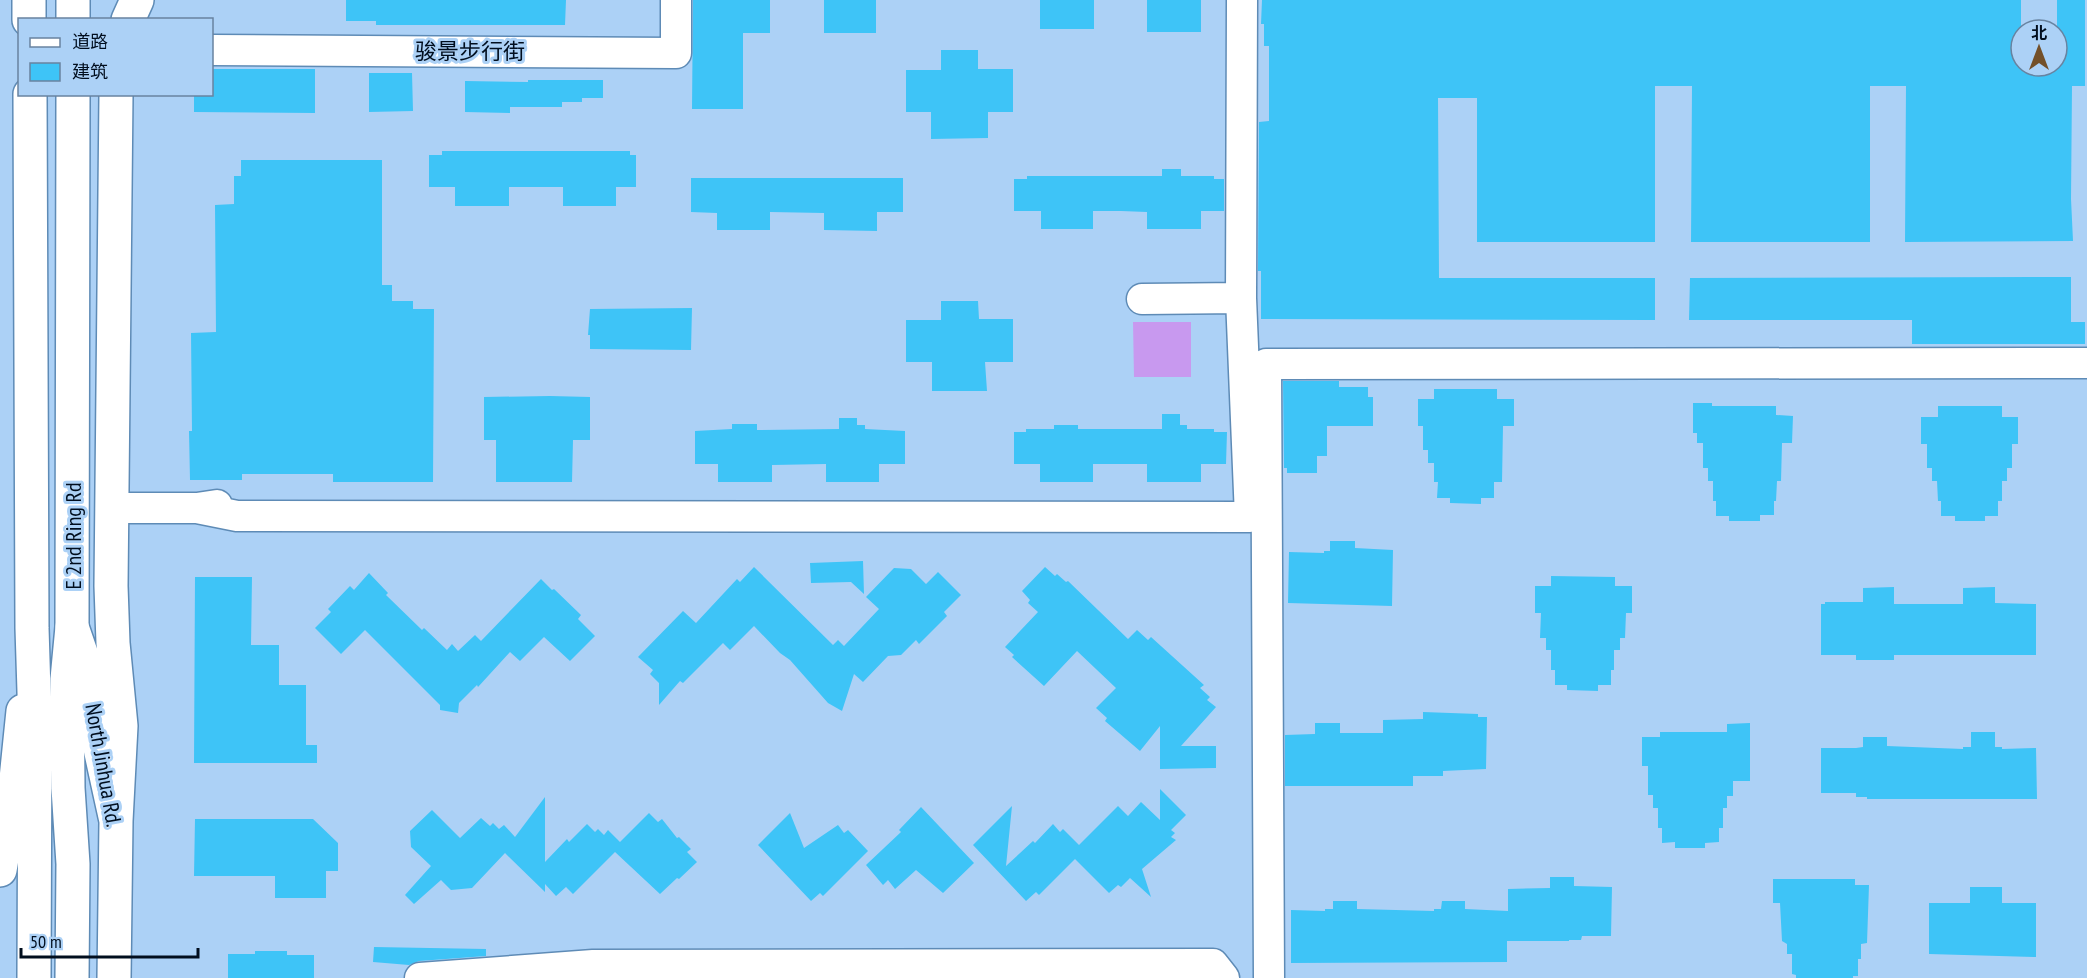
<svg xmlns="http://www.w3.org/2000/svg" width="2087" height="978" viewBox="0 0 2087 978" font-family="'PT Sans Narrow','Noto Sans SC',sans-serif">
  <style>
    .green { fill: #c899ef }
    .building { fill: #3ec4f7 }
    .lines { fill: none; stroke-linecap: round; stroke-linejoin: round }
    .minor-casing { stroke: #5e8bb6; stroke-width: 33 }
    .major-casing { stroke: #5e8bb6; stroke-width: 36 }
    .highway-casing { stroke: #5e8bb6; stroke-width: 36 }
    .minor { stroke: #fff; stroke-width: 30 }
    .major { stroke: #fff; stroke-width: 33 }
    .highway { stroke: #fff; stroke-width: 33 }
    .labels { text-anchor: middle; dominant-baseline: central; stroke-width: 6; stroke-linejoin: round; paint-order: stroke }
    .street-label { font-size: 22px; fill: #010e1e; stroke: #acd1f6 }
  </style>
  <rect width="100%" height="100%" fill="#acd1f6"/>
  <path class="green" d="M1133,322H1191V377H1134Z"/>
  <path class="building" d="M346,0H566L565,25H376V21H346Z
    M693,0H770V33H743V109H692Z
    M824,0H876V33H824Z
    M1040,0H1094V29H1040Z
    M1147,0H1201V32H1147Z
    M1262,0H2021V66H2057V0H2085V86H2072L2071,199L2073,241L1905,242L1906,86H1870V242H1691L1692,86H1655V242H1477V98H1438L1439,278H1655V320L1261,319V271H1258L1259,122L1269,121V46H1264V24H1261Z
    M941,50H978V69H1013V112H988V138L931,139V112H906V70H941Z
    M212,69H315V113L194,112V94H212Z
    M369,73H412L413,111L369,112Z
    M528,80H603V98H582V102H562V107H510V113L465,112V81L528,82Z
    M442,151H630V155H636V187H616V206H563V187H509V206H455V187H429V155H442Z
    M241,160H382V285H392V301H413V309H434L433,482H333V474H242V480H190L189,431H192L191,333L216,332L215,205L234,204V176H241Z
    M1162,169H1181V176H1214V179H1224V211H1201V229H1147V212L1121,211H1093V229H1041V211H1014V179H1027V176H1162Z
    M691,178H903V212H877V231L824,230V213L770,212V230H717V213L691,212Z
    M2071,277V322H2085V344H1912V320H1689L1690,278Z
    M941,301H978L979,319H1013V362H985L987,391H932V362H906V320H941Z
    M692,308L691,350L590,349V335H588L590,309Z
    M1283,381H1339V387H1368V397H1373V426H1327V456H1317V473H1287V468H1284Z
    M1434,389H1497V399H1514V426H1503L1502,482H1494V498H1481V504L1450,503V498H1437L1438,482H1434V463H1428V450H1423V426H1418V399H1434Z
    M550,396L590,397V440H573L572,482H496V440H484V397Z
    M1693,403H1712V406H1776V415L1793,416L1792,443H1782L1781,481H1777L1776,501H1774V515H1760V521H1729V516H1716V501H1713V481H1708V468H1703V443H1697V433H1693Z
    M1938,406H2002V417H2018V444H2012V468H2007V481H2002V501H1998V516H1985V521H1955V516H1941V501H1938L1937,481H1932V468H1927V444H1921V417H1938Z
    M1162,414H1180V425H1187V429H1214V432H1227L1226,464H1201V482H1147V464H1093V482H1040V464H1014V432H1026V429H1054V425H1078V429H1162Z
    M839,418H857V425H865V429L905,431V464H879V482H826V464L772,465V482H718V464H695V431L732,429V424H757V430L839,429Z
    M1330,541H1355V548L1393,550L1392,606L1288,603L1289,552L1324,553V551H1330Z
    M863,561L864,594L851,582L811,583L810,563Z
    M754,567L833,645L838,640L844,646L879,609L866,597L894,568L911,569L926,584L938,572L961,595L944,612L947,616L919,644L916,640L901,655L888,656L863,682L854,674L842,711L828,703L790,660L780,653L754,626L730,650L723,643L683,683L680,681L659,705V683L650,674L653,670L638,657L683,611L696,623L737,579L740,582Z
    M1045,567L1055,576L1057,574L1066,582L1068,581L1128,639L1137,630L1148,640L1151,637L1204,685L1200,688L1210,697L1207,700L1216,707L1181,746H1216V768L1160,769V726L1140,751L1105,721L1107,718L1096,708L1116,688L1077,651L1044,686L1012,657L1014,655L1005,647L1038,612L1028,603L1030,600L1022,591Z
    M369,573L388,593L386,595L422,630L424,628L447,650L452,644L458,651L475,635L481,641L541,579L552,590L554,589L581,615L578,619L595,636L570,661L544,637L520,661L510,652L478,687L477,685L459,703L458,713L440,710V705L365,630L341,654L315,628L331,612L328,609L350,586L354,590Z
    M1551,576L1615,577V586H1632V613H1626L1625,638H1620V650H1614V670H1611V685H1598V691L1567,690V685H1555V670H1551V650H1546V638H1540L1541,613H1535V586H1551Z
    M195,577H252L251,645H279V685H306V745H317V763H194Z
    M1894,587V604H1963V588L1995,587V603L2036,604V655H1894V660H1856V655H1821V604H1825V602H1863V588Z
    M1423,712L1478,714V717H1487L1486,769L1443,771V776H1413V786H1285V735L1315,734V723H1340V733H1383V720L1423,719Z
    M1750,723V781H1733V796H1727V808H1723V828H1719V842L1705,843V848H1675V842L1662,843V828H1658V808H1653V795H1648V766H1642V737H1660V732H1727V724Z
    M1971,732H1995V747H2002V749L2036,748L2037,799H1867V797H1856V793H1821V748H1856L1863,747V737H1887V746L1963,749V747H1971Z
    M1160,789L1186,815L1171,830L1175,833L1171,837L1176,840L1142,869L1151,897L1130,878L1121,887L1118,885L1109,893L1075,859L1039,895L1036,892L1026,901L973,845L1012,806L1006,866L1033,841L1035,843L1053,824L1060,832L1063,829L1079,845L1118,806L1128,816L1141,802L1160,820Z
    M545,797V862L567,839L569,842L587,824L595,832L598,829L604,835L608,830L620,842L649,813L658,822L662,819L677,838L679,837L691,849L687,852L697,862L679,879L677,878L660,894L615,852L573,894L566,887L556,896L545,884V892L505,853L472,888L451,890L441,880L414,904L405,895L431,866L411,847L410,831L432,810L460,838L481,818L490,826L493,823L499,829L504,825L515,837Z
    M921,807L974,863L943,893L916,870L895,889L888,880L883,885L866,865L901,832L899,830Z
    M790,813L804,848L838,825L844,833L848,830L868,851L823,896L820,893L811,901L758,845Z
    M195,819H313L338,843V871H326V898H275V876H194Z
    M1550,877H1574V886L1612,887L1611,936H1582L1581,940H1569V941H1507V962L1291,963V910L1325,911V909H1333V901H1357V909L1434,911V909H1441L1442,901H1465V909L1508,911V889L1550,888Z
    M1773,879H1855V885H1869L1867,943L1861,944V959H1858V976H1853V978H1796V975L1792,974V954H1787V944L1782,941L1780,903H1773Z
    M1970,887H2002V903H2036V957L1929,954V903H1970Z
    M374,947L486,949V956L419,961L409,965L373,962Z
    M255,951H287V955H314V978H228V954H255Z"/>
  <g class="lines">
    <g class="minor-casing">
      <path id="minor" d="M212,50L676,53V0
        M1142,299L1241,298
        M112,508H197L217,505
        M197,508L237,516L1250,517L1241,298L1242,0
        M420,978L593,965L1213,964L1224,978
        M1269,978L1266,364L2087,363"/>
    </g>
    <g class="major-casing">
      <path id="major" d="M128,20L137,0
        M116,94L111,586L113,643L121,726L116,821
        M72,627L90,679L96,730L116,821L114,978
        M0,870L16,779L23,711"/>
    </g>
    <g class="highway-casing">
      <path id="highway" d="M29,0V20
        M73,20V0
        M30,94L32,628L35,724L34,978
        M72,978L73,864L68,788L67,679L72,627L73,94"/>
    </g>
    <use href="#minor" class="minor"/>
    <use href="#major" class="major"/>
    <use href="#highway" class="highway"/>
  </g>
  <g class="labels">
    <g class="street-label">
      <text x="470" y="51">骏景步行街</text>
      <text transform="translate(73 536) rotate(-90)">E 2nd Ring Rd</text>
      <text transform="translate(104 765) rotate(80)">North Jinhua Rd.</text>
    </g>
  </g>
  <rect x="18" y="18" width="195" height="78" fill="#acd1f6" stroke="#6883a0" stroke-width="1.5"/>
  <rect x="30" y="38" width="30" height="9" fill="#ffffff" stroke="#6883a0" stroke-width="1.5"/>
  <text x="72" y="48" font-size="18" fill="#010e1e">道路</text>
  <rect x="30" y="63" width="30" height="18" fill="#3ec4f7" stroke="#6883a0" stroke-width="1.5"/>
  <text x="72" y="78" font-size="18" fill="#010e1e">建筑</text>
  <g transform="translate(2039 48)"><circle r="28" fill="#acd1f6" stroke="#6883a0" stroke-width="1.5"/>
  <path d="M0-4.5L10 22L0 15L-10 22Z" fill="#735029"/>
  <text y="-9" font-size="16" font-weight="bold" text-anchor="middle" fill="#010e1e">北</text>
  </g>
  <path d="M21 948v9h177v-9" fill="none" stroke="#010e1e" stroke-width="3"/>
  <text x="30" y="948" font-size="18" fill="#010e1e" stroke="#acd1f6" stroke-width="4.5" paint-order="stroke">50 m</text>
</svg>
